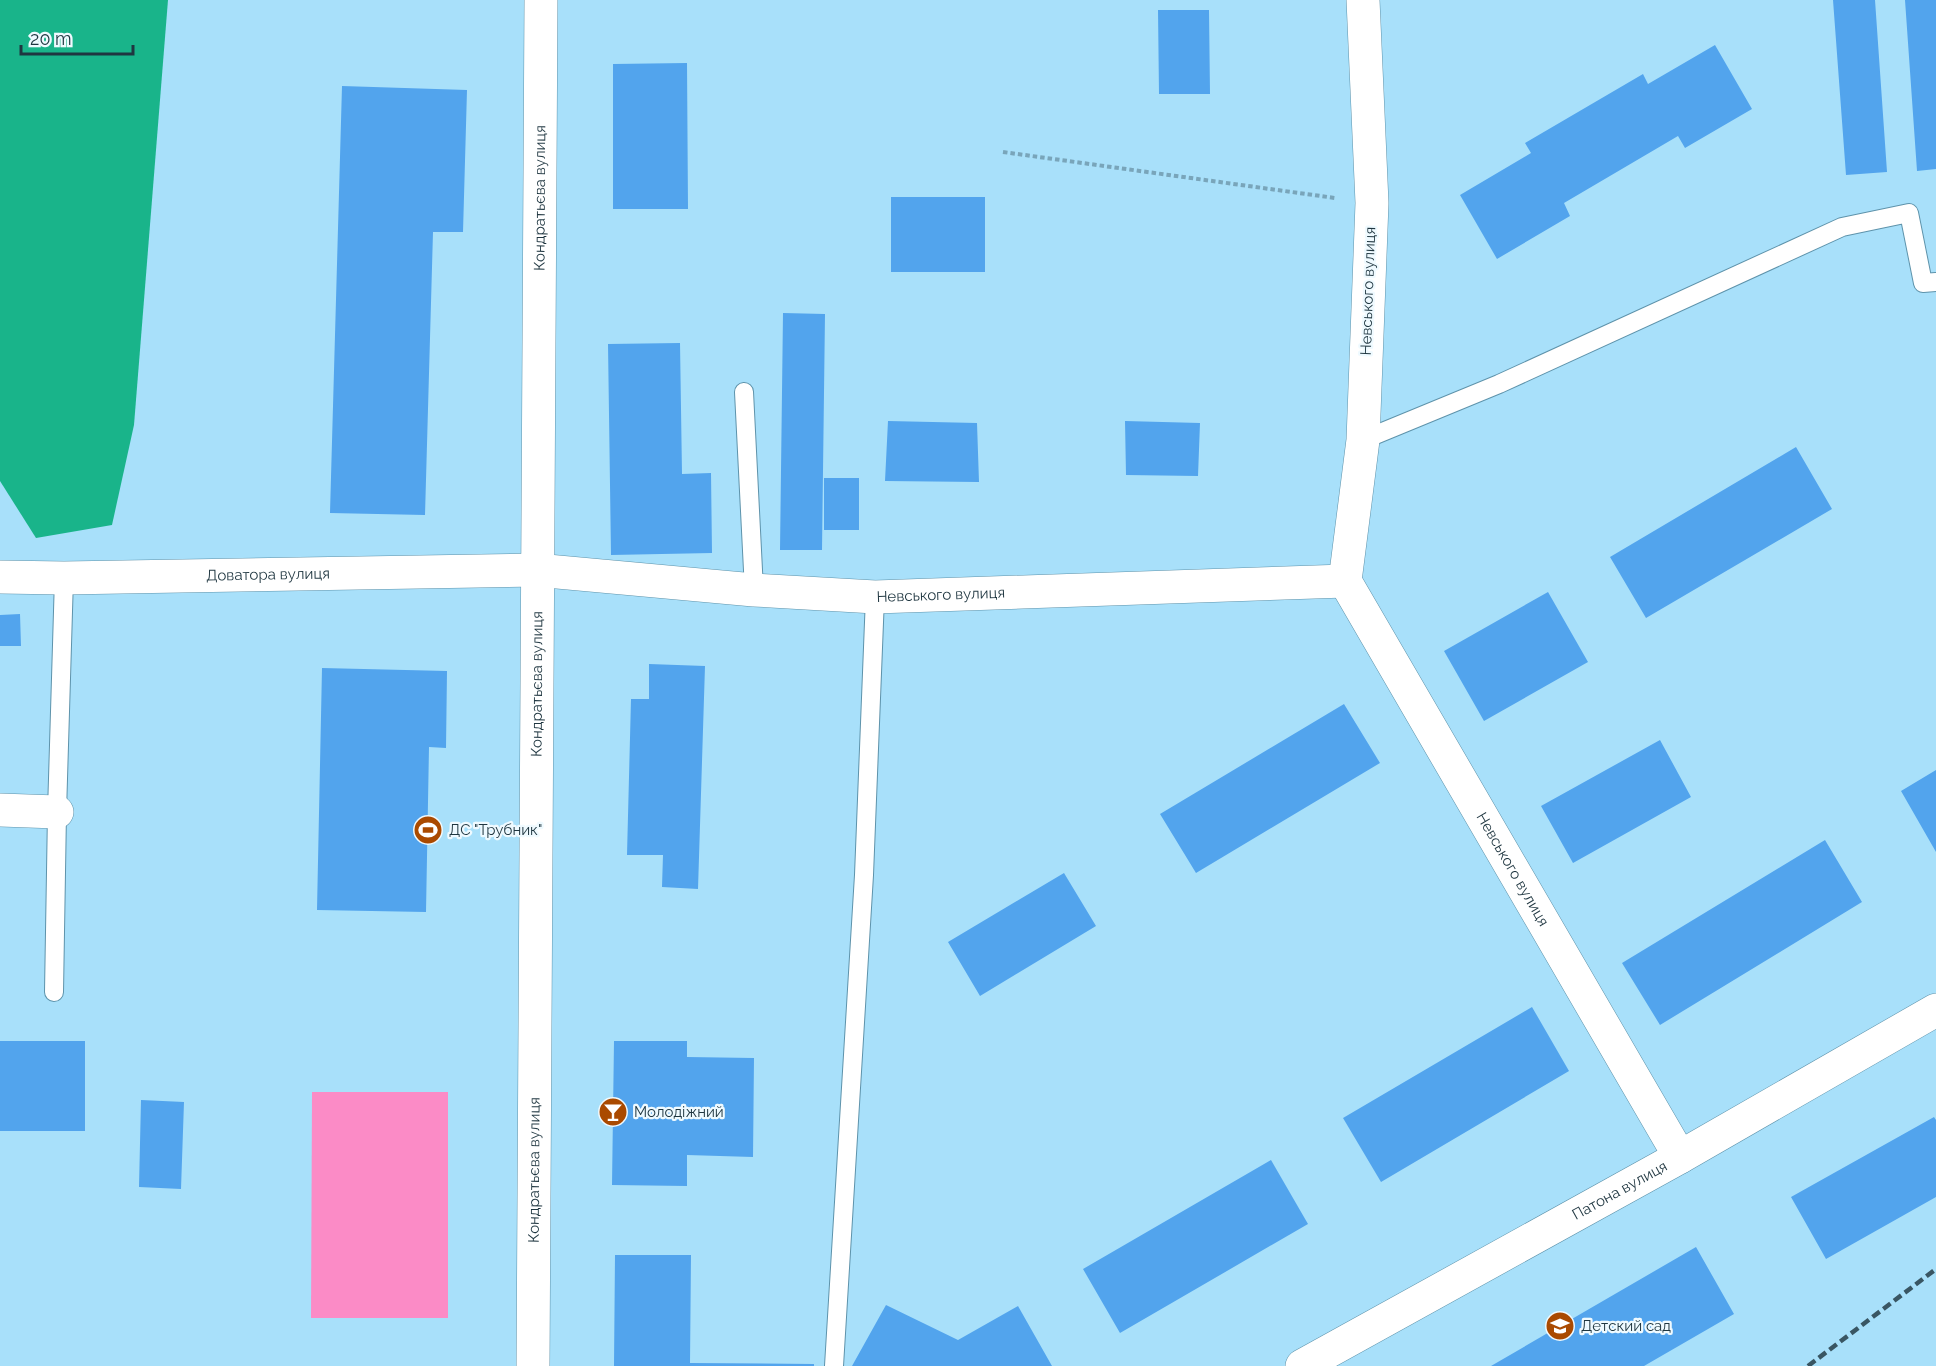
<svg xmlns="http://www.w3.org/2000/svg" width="1936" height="1366" viewBox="0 0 1936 1366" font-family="Raleway,sans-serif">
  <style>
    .green { fill: #fb8bc6 }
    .water { fill: #19b48a }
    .building { fill: #52a4ed }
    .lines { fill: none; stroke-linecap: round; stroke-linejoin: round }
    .lane-casing { stroke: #5e93ab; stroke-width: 20 }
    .street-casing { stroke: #5e93ab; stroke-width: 34 }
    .path { stroke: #79a5ba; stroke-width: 4; stroke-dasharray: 4.5 3; stroke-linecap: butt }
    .lane { stroke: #fff; stroke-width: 18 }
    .street { stroke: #fff; stroke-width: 33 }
    .rail { stroke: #395663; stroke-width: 4.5; stroke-dasharray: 9 4.5; stroke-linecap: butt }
    .labels { text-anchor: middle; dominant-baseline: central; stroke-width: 4.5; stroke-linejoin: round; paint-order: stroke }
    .street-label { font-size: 15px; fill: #1f3640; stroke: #effaff }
    .poi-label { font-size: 15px; fill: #1f3640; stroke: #effaff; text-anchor: start }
  </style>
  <rect width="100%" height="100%" fill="#a8e0fa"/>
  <path class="green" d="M312,1092H448V1318H311Z"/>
  <path class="water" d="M0,0H168L134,425L112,525L36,538L0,481Z"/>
  <path class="building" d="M1833,0H1875L1887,172L1846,175Z
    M1905,0H1936V169L1917,171Z
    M1158,10H1209L1210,94H1159Z
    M1715,45L1752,109L1685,148L1678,136L1564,203L1570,216L1497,259L1460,195L1531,153L1525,143L1643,74L1648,84Z
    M687,63L688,209H613V64Z
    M342,86L467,90L463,232H433L425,515L330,513Z
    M891,197H985V272H891Z
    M783,313L825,314L822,550H780Z
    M680,343L682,474L711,473L712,553L611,555L608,344Z
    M888,421L977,423L979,482L885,481Z
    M1125,421L1200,423L1198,476L1126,475Z
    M1796,447L1832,509L1646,618L1610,557Z
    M824,478H859V530H824Z
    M1548,592L1588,662L1484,721L1444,651Z
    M20,614L21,646H0V615Z
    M649,664L705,666L698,889L662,887L663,855H627L631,699H649Z
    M322,668L447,671L446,748L429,747L426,912L317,910Z
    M1344,704L1380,763L1196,873L1160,814Z
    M1660,740L1691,797L1573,863L1541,806Z
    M1936,770V852L1901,791Z
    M1825,840L1862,902L1660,1025L1622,963Z
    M1064,873L1096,926L980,996L948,942Z
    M1532,1007L1569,1071L1381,1182L1343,1118Z
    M0,1041H85V1131H0Z
    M614,1041H687V1057L754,1058L753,1157L687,1155V1186L612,1185Z
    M141,1100L184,1102L181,1189L139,1187Z
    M1934,1117L1936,1120V1197L1826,1259L1791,1197Z
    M1271,1160L1308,1224L1120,1333L1083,1269Z
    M1696,1247L1734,1314L1644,1366H1491Z
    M615,1255H691L690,1363L814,1364V1366H614Z
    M886,1305L958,1340L1018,1306L1052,1366H852Z"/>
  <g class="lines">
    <g class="lane-casing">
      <path id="lane" d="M744,392L754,590
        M1363,440L1499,384L1842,227L1909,213L1923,283L1936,282
        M54,992L57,812L64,578
        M834,1366L864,875L875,597"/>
    </g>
    <g class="street-casing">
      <g id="street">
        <path id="s1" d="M1363,0L1372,203L1363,440L1345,581L1680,1157"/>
        <path id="s2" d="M0,577L64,578L536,570L754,590L875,597L1345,581"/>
        <path d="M0,810L57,812"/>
        <path id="s3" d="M533,1366L541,0"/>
        <path id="s4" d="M1302,1366L1680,1157L1936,1010"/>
      </g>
    </g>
    <path class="path" d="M1003,152L1335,198"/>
    <use href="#lane" class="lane"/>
    <use href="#street" class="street"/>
    <path class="rail" d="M1808,1366L1936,1269"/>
  </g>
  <defs>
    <g id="stadium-disc" transform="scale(1.5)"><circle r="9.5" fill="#aa4a00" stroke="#effaff"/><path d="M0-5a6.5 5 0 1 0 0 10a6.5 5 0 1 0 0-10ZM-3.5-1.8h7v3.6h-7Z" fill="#fff"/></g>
    <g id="bar-disc" transform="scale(1.5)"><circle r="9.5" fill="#aa4a00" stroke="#effaff"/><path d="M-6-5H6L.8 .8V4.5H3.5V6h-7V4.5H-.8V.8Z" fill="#fff"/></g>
    <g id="school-disc" transform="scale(1.5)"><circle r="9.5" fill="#aa4a00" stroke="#effaff"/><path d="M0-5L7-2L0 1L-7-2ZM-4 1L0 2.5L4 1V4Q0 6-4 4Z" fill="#fff"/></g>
  </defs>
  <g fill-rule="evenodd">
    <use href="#stadium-disc" x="428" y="830"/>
    <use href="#bar-disc" x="613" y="1112"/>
    <use href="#school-disc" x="1560" y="1326"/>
  </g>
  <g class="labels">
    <g class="street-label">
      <text stroke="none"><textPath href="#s3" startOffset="1168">Кондратьєва вулиця</textPath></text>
      <text transform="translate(1368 291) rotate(-88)">Невського вулиця</text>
      <text stroke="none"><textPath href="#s2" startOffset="268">Доватора вулиця</textPath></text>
      <text stroke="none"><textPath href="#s2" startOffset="942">Невського вулиця</textPath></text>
      <text stroke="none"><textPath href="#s3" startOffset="682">Кондратьєва вулиця</textPath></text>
      <text stroke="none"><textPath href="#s1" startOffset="916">Невського вулиця</textPath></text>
      <text stroke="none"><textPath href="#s3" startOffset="196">Кондратьєва вулиця</textPath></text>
      <text stroke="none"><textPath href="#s4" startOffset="363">Патона вулиця</textPath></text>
    </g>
    <g class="poi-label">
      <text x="449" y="830">ДС "Трубник"</text>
      <text x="634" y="1112">Молодіжний</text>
      <text x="1581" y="1326">Детский сад</text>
    </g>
  </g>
  <path d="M21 45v9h112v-9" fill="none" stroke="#1f3640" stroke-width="3"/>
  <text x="30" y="45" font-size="18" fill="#1f3640" stroke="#effaff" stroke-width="4.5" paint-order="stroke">20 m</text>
</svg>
